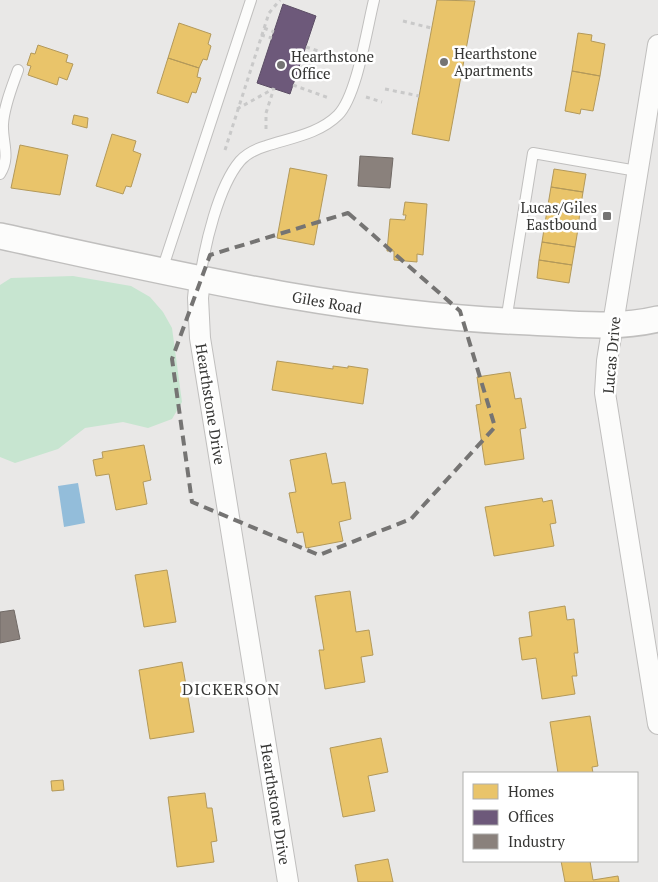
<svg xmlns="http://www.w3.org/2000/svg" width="658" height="882" viewBox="0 0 658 882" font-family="'PT Serif',serif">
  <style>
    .green { fill: #c7e5d0 }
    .water { fill: #93bdda }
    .homes { fill: #e9c46a; stroke: #b3995a }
    .offices { fill: #6d597a; stroke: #5c4e65 }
    .industry { fill: #8a817c; stroke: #716a66 }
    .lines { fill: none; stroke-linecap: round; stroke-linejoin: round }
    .service-casing { stroke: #c0bfbe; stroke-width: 12 }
    .minor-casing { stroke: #c0bfbe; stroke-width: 22 }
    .tertiary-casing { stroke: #c0bfbe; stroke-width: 28 }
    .path { stroke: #c9c9c9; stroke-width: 3; stroke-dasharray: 4 4; stroke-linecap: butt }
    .service { stroke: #fcfcfb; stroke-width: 10 }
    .minor { stroke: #fcfcfb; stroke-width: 20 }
    .tertiary { stroke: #fcfcfb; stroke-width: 25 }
    .marked { fill: none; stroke: #757473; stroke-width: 4; stroke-dasharray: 10 6; stroke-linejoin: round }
    .poi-dot { fill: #757473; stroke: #fff; stroke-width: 2 }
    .labels { text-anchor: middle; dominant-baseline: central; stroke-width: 5; stroke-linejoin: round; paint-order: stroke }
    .poi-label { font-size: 15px; fill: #363634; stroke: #fff; text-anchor: start }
    .street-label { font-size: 15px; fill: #363634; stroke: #fff }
    .neighbourhood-label { font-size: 16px; letter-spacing: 1px; fill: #363634; stroke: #fff }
  </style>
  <rect width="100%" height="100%" fill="#e9e8e7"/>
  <path class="green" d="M73,276L131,286L150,297L163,312L172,328L182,402L172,419L148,428L123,422L85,428L58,449L15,463L0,457V285L11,278Z"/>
  <path class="water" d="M78,483L85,523L64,527L58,486Z"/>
  <path class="homes" d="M437,0L475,1L449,141L412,134Z
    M179,23L211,34L208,44L211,46L207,60L203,59L199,68L168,58Z
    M578,33L592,35L591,41L605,44L600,76L572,71Z
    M38,45L68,55L66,62L73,64L67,80L59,77L57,85L28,75L31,66L27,65L31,53L35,54Z
    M168,58L199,68L197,77L201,78L196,93L192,92L188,103L157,93Z
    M572,71L600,76L593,111L581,109L580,114L565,111Z
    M74,115L88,118L87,128L72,124Z
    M112,134L136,141L133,151L141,154L131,187L126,186L123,194L96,186Z
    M20,145L68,155L60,195L11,188Z
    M290,168L327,175L314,245L277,238Z
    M554,169L586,174L583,192L551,187Z
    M551,187L583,192L580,211L548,205Z
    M405,202L427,204L423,255L417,254V262L394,260V251H387L390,219L405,220L406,215H403Z
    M548,205L580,211L578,229L545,223Z
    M545,223L578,229L575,247L542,242Z
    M542,242L575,247L572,265L539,260Z
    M539,260L572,265L569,283L537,278Z
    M277,361L333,369V366L348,368V366L368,369L363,404L272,390Z
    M510,372L515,399L521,398L526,428L520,429L524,459L485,465L476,405L481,404L477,377Z
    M144,445L151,480L143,482L147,504L116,510L109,474L96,476L93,460L103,458L102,452Z
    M326,453L332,484L345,482L351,519L339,522L343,541L306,548L303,532L297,533L289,493L296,492L290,460Z
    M542,498L543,502L552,500L556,523L550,524L554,546L494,556L485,507Z
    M167,570L176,622L144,627L135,575Z
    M350,591L356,632L369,630L373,655L361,657L365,682L325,689L319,650H324L315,596Z
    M565,606L567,620L574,619L578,653H574L577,676H572L575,694L542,699L536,658L522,660L519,638L532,636L529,612Z
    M182,662L194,732L150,739L139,670Z
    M590,716L598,766L592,767L593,773H558L550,722Z
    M381,738L388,772L368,776L375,811L343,817L330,748Z
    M63,780L64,790L52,791L51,781Z
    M205,793L207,808H212L217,841L211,842L214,862L177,867L168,797Z
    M388,859L393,882H358L355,865Z
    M561,861H590L593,880L618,876L619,882H565Z"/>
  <path class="offices" d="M283,4L316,16L290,94L257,83Z"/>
  <path class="industry" d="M360,156L393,158L390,188L358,186Z
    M14,610L20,639L0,643V612Z"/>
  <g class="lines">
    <g class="service-casing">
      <path id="service" d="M0,174C11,157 2,142 3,124C4,106 12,87 18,70
        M162,270L251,0
        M200,278C205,245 218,187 240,161C247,153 256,149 266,146C290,138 319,134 338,115C357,96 367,28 374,0
        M506,321L533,153L637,171"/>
    </g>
    <g class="minor-casing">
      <path id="minor" d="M658,45L607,361L605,393L658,724
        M200,279L198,298L200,338L288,882"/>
    </g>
    <g class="tertiary-casing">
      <path id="tertiary" d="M0,236C175,274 350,316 530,322C571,324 617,329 658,319"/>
    </g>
    <path class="path" d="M403,21L431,28
      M264,28L274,32
      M261,35L272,38
      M306,47L343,59
      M293,85L329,98
      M385,89L419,96
      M366,97L382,102
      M237,109L273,89
      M266,129V113L274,88
      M225,150L269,13L280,0"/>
    <use href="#service" class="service"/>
    <use href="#minor" class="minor"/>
    <use href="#tertiary" class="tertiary"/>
  </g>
  <path class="marked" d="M348,213L460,311L495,427L411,519L319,555L192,502L172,359L210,255Z"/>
  <g class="poi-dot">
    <circle cx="444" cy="62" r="5"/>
    <circle cx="281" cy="65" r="5"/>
    <rect x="602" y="211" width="10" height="10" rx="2.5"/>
  </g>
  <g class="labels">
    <g class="poi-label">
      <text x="454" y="53">Hearthstone<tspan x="454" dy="17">Apartments</tspan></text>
      <text x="291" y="56">Hearthstone<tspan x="291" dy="17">Office</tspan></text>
      <text x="597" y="207" text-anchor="end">Lucas/Giles<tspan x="597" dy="17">Eastbound</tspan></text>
    </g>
    <g class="street-label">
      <text transform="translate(327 302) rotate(10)">Giles Road</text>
      <text transform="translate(611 355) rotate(-85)">Lucas Drive</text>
      <text transform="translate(211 404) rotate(81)">Hearthstone Drive</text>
      <text transform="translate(276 804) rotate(81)">Hearthstone Drive</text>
    </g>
    <g class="neighbourhood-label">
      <text x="231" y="689">DICKERSON</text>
    </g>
  </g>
  <rect x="463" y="772" width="175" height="90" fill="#ffffff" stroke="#afafae"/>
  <rect x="473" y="784" width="25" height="15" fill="#e9c46a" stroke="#afafae"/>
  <text x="508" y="797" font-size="15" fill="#363634">Homes</text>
  <rect x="473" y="810" width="25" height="15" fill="#6d597a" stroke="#afafae"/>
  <text x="508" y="822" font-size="15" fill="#363634">Offices</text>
  <rect x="473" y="834" width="25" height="15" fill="#8a817c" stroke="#afafae"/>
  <text x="508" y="847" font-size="15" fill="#363634">Industry</text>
</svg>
